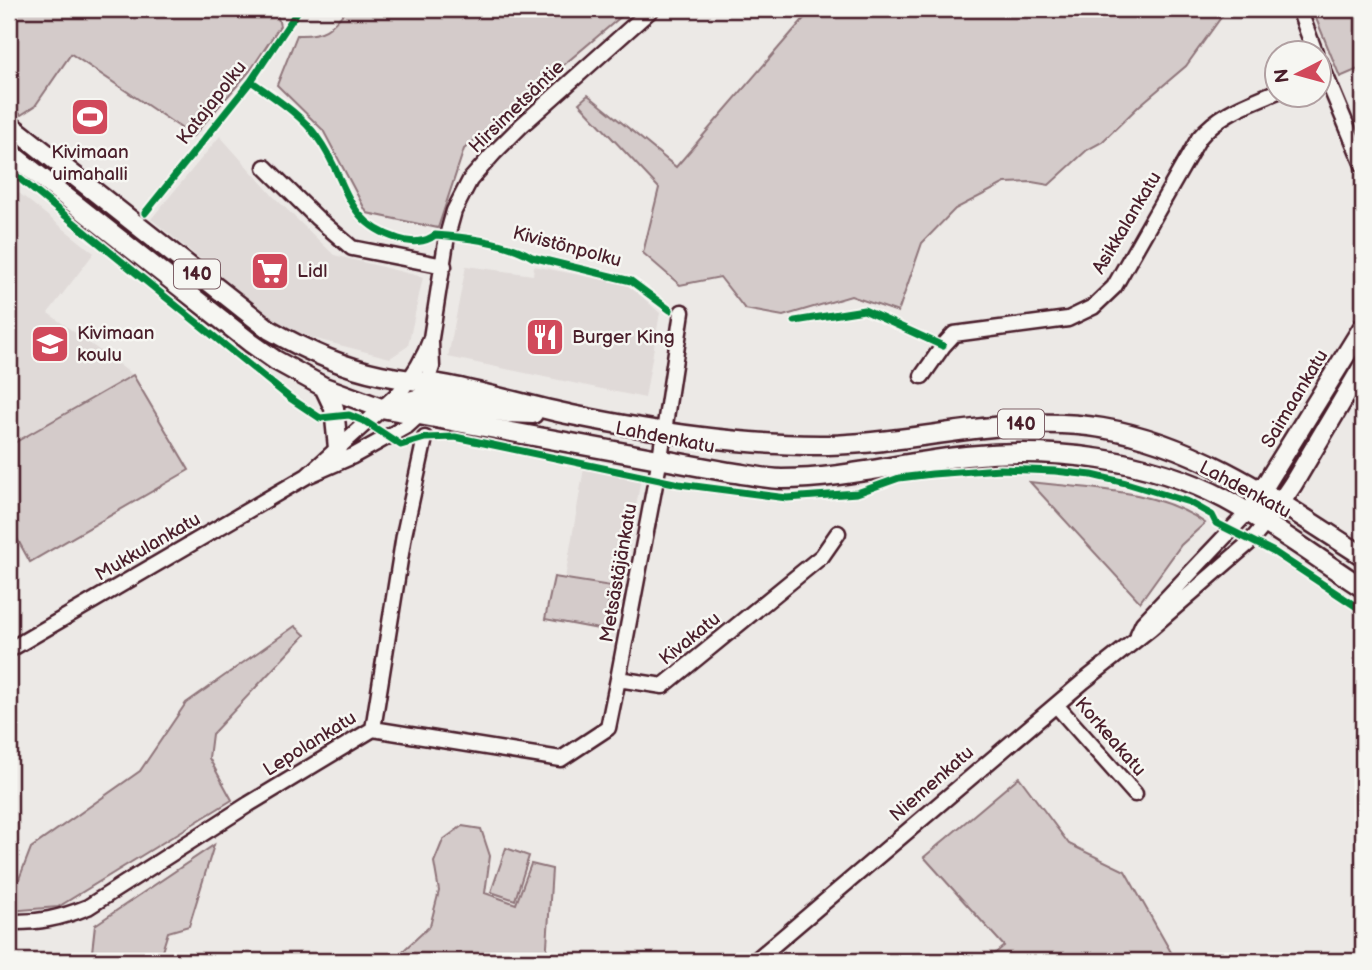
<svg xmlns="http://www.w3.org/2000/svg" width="1372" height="970" viewBox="0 0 1372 970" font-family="'Balsamiq Sans',sans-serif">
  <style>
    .built { fill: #e0dad8 }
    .green { fill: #d4cbca; stroke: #8f757a; stroke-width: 2 }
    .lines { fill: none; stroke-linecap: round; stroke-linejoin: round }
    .minor-casing { stroke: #4a1f2b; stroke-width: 19 }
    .major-casing { stroke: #4a1f2b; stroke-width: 23 }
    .minor { stroke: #f6f6f2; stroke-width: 14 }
    .major { stroke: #f6f6f2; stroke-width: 18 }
    .cycleway-casing { stroke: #f6f6f2; stroke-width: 11 }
    .cycleway { stroke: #00873e; stroke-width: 7 }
    .labels { text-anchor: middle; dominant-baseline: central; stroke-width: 5; stroke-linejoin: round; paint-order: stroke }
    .shield { fill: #f6f6f2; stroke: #7e6067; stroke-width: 2 }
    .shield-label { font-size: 18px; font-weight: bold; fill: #4a1f2b }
    .street-label { font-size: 19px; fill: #4a1f2b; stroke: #f6f6f2 }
    .poi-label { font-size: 19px; fill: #4a1f2b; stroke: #f6f6f2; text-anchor: start }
  </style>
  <rect width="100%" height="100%" fill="#ece9e6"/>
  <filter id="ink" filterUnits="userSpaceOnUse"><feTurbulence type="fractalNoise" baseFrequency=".0143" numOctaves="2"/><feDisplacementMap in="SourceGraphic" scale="14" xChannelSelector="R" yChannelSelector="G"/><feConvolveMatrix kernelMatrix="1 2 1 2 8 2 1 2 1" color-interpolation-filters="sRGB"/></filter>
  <g filter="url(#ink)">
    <path class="built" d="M220,136L273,196L334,255L423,277L408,346L390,358L312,338L278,323L151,219Z
      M9,185L94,253L48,313L133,375L9,446Z
      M466,266L533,275L534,266L629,285L660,313L645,398L448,357Z
      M584,468L641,478L622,588L565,578Z"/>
    <path class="green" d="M9,9H276L280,26L250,71L193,136L71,54L35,106L21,115L9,103Z
      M347,9H630L464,149L438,228L367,213L323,130L277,85L297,35C324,36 331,29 347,9Z
      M812,9H1227L1186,66L1139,106L1102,142L1087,150L1049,185L1032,182L1005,183L955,209L922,243L898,312L851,296L783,316L745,309L720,277L680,285L643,253L659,188L579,103L588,95L676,167Z
      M1315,9H1363V67L1340,77L1315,16Z
      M133,375L189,470L30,562L9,524V446Z
      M1030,482C1087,489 1156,488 1205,523L1181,545L1140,602Z
      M554,577L611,586L604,630L545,619Z
      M295,626L305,635L212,734L209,758L232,800L58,907L9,911V905L31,848L140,771L186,703Z
      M1019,777L1069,844L1125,871L1176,961H986L1004,946L924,857Z
      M462,826L481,829L490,856L485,893L516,904L531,864L552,869L546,961H392L430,926L439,891L434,862L443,840Z
      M214,845L189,926L168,932L159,961H91L95,925Z
      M506,848L529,856L515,900L491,892Z"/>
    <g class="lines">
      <g class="minor-casing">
        <path id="minor" d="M1299,9L1315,52
          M1320,62L1363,165
          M265,167L317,218L352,248L444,266
          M922,376L943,346L954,334L1068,319L1093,307L1114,287L1199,138C1221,112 1246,105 1278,91
          M307,476L399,393C413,376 424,359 431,338L447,236L454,211L470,180L494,153L522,125L652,9
          M1138,634L1143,623L1248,512
          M9,650L307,476L353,456L407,426L418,416L421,398L432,367L431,343
          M618,679L660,458L682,312
          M1056,705L1135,794
          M373,729L561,759L608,728L618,679L663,686L822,556L838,533
          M9,922C38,923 61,918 88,907L249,804L373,729L404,535L425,438
          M755,961L1084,681L1151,628L1250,542L1266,523"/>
      </g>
      <g class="major-casing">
        <path id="major" d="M9,124L270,330C305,350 341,367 381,375C406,380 430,382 455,387C494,395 533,407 572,415C656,432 743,446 828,445C920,443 1011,413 1102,428C1199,444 1282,504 1363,556
          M9,152L251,343L275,360L324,387L381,408L729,472C746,474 765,479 782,479C843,479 905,462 966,456C1053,447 1147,458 1225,499C1273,525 1317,558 1363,588
          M324,387L334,408L338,448
          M385,407L421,398L508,413L533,414
          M1256,500L1363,327
          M1274,512L1293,484L1363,366"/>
      </g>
      <use href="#minor" class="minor"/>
      <use href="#major" class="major"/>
      <g class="cycleway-casing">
        <path id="cycleway" d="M251,81C273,97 301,114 317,137C349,180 341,221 399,239C410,243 425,243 435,235C464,237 507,242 532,257L631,281L670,310
          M9,170L290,398L320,418L349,415L366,422L401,445L425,438L455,437L679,484L787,498L857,493L899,478L932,474L1000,469L1055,471L1092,475L1126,483L1189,502L1212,515L1216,523L1274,552L1363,611
          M145,213L251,81L299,9
          M795,321L864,310L943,346"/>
      </g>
      <use href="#cycleway" class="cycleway"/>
    </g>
  </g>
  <defs>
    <g id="stadium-square" transform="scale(2.0125)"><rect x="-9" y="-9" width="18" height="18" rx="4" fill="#d1495b" stroke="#f6f6f2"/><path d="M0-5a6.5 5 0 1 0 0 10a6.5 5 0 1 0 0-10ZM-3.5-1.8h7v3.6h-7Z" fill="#fff"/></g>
    <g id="supermarket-square" transform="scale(2.0125)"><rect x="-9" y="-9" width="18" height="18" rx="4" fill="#d1495b" stroke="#f6f6f2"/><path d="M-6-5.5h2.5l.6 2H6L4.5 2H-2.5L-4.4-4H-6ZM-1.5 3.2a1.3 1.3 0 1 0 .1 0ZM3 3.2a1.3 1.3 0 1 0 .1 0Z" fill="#fff"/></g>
    <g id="restaurant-square" transform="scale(2.0125)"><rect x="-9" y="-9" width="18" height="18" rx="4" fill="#d1495b" stroke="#f6f6f2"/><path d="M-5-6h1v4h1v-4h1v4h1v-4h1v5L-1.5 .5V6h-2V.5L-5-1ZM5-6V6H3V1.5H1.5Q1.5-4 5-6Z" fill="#fff"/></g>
    <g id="school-square" transform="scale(2.0125)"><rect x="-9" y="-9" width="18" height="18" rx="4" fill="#d1495b" stroke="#f6f6f2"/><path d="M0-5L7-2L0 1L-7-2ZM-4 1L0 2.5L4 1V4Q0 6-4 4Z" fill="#fff"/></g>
  </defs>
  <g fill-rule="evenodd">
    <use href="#stadium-square" x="90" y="117"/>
    <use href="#supermarket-square" x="270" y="271"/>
    <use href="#restaurant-square" x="545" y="337"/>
    <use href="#school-square" x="50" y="344"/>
  </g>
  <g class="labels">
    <g class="shield">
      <rect x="174" y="259.5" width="46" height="29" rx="5"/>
      <rect x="998" y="409.5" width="46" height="29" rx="5"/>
    </g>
    <g class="shield-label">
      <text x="197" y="274">140</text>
      <text x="1021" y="424">140</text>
    </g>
    <g class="street-label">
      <text transform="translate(212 103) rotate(-52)">Katajapolku</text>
      <text transform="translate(517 107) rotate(-44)">Hirsimetsäntie</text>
      <text transform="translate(1127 223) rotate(-59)">Asikkalankatu</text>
      <text transform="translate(567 247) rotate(15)">Kivistönpolku</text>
      <text transform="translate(1295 399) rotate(-59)">Saimaankatu</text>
      <text transform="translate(665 438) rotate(11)">Lahdenkatu</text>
      <text transform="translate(1245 490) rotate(28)">Lahdenkatu</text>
      <text transform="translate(148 547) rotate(-30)">Mukkulankatu</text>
      <text transform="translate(619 573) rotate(-80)">Metsästäjänkatu</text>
      <text transform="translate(690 639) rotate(-39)">Kivakatu</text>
      <text transform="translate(1110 737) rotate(49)">Korkeakatu</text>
      <text transform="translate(310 744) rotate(-32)">Lepolankatu</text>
      <text transform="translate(932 784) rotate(-41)">Niemenkatu</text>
    </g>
    <g class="poi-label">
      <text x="90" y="152" text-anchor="middle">Kivimaan<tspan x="90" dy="22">uimahalli</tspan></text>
      <text x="297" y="271">Lidl</text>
      <text x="77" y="333">Kivimaan<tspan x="77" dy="22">koulu</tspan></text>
      <text x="572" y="337">Burger King</text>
    </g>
  </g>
  <rect width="1372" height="970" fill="none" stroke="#f6f6f2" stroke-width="35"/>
  <rect x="18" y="18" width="1337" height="935" fill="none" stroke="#4a1f2b" stroke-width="2.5" filter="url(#ink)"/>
  <g transform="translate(1298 74) rotate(264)"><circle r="33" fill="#f6f6f2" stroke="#b1a0a2" stroke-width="2"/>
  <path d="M0-5L12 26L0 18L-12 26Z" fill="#d1495b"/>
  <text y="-10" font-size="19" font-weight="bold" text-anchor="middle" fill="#4a1f2b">N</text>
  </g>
</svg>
